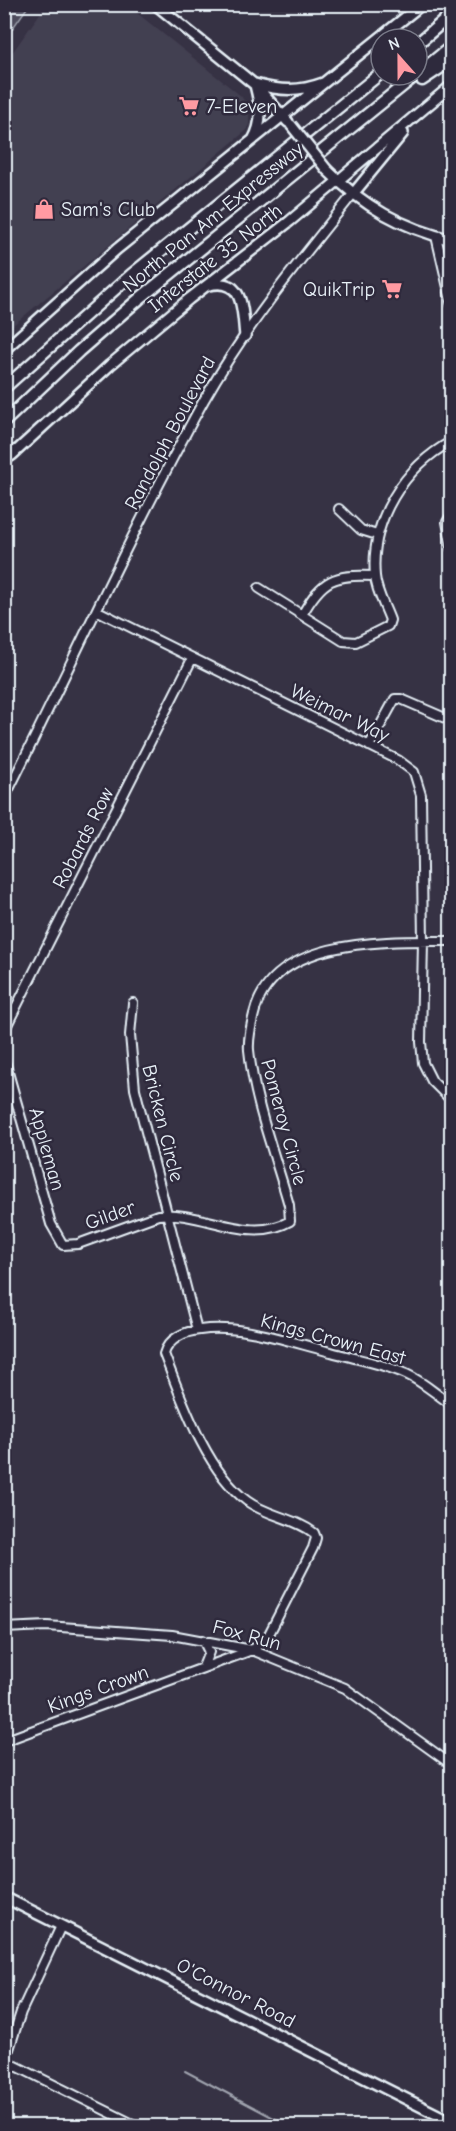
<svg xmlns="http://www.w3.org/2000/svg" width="456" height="2131" viewBox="0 0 456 2131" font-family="'Comic Neue',sans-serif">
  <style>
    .built { fill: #433f51 }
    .green { fill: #4d4b5c; stroke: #9a9eaa; stroke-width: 1.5 }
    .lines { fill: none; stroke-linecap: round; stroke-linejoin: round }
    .stream { stroke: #a0a4af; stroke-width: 2 }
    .minor-casing { stroke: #e8f1f8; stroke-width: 12 }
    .major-casing { stroke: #e8f1f8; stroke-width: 14 }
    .highway-casing { stroke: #e8f1f8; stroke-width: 15 }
    .minor { stroke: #2f2a3d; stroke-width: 8 }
    .major { stroke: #2f2a3d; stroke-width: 9 }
    .highway { stroke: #2f2a3d; stroke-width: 10 }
    .major-bridge-casing { stroke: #e8f1f8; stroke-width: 14; stroke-linecap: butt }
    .major-bridge { stroke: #2f2a3d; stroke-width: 9 }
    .labels { text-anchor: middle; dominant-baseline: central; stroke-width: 5; stroke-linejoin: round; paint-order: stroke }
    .poi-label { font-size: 20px; fill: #e8f1f8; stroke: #2f2a3d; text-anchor: start }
    .street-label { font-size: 20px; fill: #e8f1f8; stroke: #2f2a3d }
  </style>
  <rect width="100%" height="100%" fill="#363244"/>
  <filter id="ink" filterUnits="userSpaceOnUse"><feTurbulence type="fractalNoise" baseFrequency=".0167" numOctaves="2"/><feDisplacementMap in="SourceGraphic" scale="12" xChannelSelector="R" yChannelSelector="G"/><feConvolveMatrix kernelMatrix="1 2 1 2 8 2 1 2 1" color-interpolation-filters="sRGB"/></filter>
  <g filter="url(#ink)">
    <path class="built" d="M46,5H127L241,96L249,108V124L247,130L12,326L4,318L5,63Z"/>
    <path class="green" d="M5,4L29,5L5,39L4,5Z"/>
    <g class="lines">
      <path class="stream" d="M185,2071L289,2126"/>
      <g class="minor-casing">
        <path id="minor" d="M436,236L452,305
          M448,239L452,263
          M339,509L361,530L377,535
          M452,514L447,522L452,549
          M259,588L343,641L356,642L388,626L390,620C385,606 376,591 375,576C370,520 404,467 452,441
          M98,611L398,760L414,772L421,795L423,941L421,1042L423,1063L432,1081L452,1101
          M302,615C322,579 334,574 374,576
          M369,746L395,699H401L452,721
          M4,799C71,666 132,530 204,400C246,326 300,260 353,194
          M133,1003L130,1035L135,1089L197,1330
          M4,1031L192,659
          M4,1058L51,1224L63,1245L78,1244L158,1215C203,1210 248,1245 290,1221L289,1205C275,1155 254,1102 249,1050C248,1038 251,1026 254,1014C273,936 388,941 452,941
          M4,1628L47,1626L172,1635L252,1650L345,1688L452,1765
          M203,1667L209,1652L203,1640
          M4,1741L252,1650L267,1638L313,1548L316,1538L314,1533C295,1518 267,1516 247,1501C206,1471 182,1400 164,1354C168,1339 185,1331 200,1330C242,1324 290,1342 331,1352C356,1359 382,1363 406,1374C422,1381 437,1395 452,1405
          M6,2061L137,2126
          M4,2065L21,2012L61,1926"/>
      </g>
      <g class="major-casing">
        <path id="major" d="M155,4L255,85L288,122
          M255,84C280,91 299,92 323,83
          M253,140C264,121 260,105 255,85
          M327,170C363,206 402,228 452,240
          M353,194L403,133
          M209,285C245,277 242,311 245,336
          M4,350L117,249L422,4
          M12,455L110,365L189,299L290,221L452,85
          M4,1897L452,2122"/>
      </g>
      <g class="highway-casing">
        <path id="highway" d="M417,44L452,14
          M422,80L452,60
          M4,388L131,275L381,73
          M4,422L79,351L139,299L452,46
          M4,461L15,451"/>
      </g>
      <use href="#minor" class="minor"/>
      <use href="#major" class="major"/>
      <use href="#highway" class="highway"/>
      <g class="major-bridge-casing">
        <path id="major-bridge" d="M291,125L327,170"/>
      </g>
      <use href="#major-bridge" class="major-bridge"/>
    </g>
  </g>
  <defs>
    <g id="supermarket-bare" transform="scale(1.62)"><path d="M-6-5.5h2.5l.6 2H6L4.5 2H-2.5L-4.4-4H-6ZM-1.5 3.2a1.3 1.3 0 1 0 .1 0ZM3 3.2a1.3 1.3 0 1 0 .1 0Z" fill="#ff9aa2" stroke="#2f2a3d" stroke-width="2.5" paint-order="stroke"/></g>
    <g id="shop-bare" transform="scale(1.62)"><path d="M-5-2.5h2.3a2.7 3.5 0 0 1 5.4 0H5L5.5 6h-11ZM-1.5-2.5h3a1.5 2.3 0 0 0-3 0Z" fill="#ff9aa2" stroke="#2f2a3d" stroke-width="2.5" paint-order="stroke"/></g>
  </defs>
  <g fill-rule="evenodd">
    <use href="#supermarket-bare" x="189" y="106"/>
    <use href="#shop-bare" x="44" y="209"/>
    <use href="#supermarket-bare" x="392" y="289"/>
  </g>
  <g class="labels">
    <g class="poi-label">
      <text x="206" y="106">7-Eleven</text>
      <text x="61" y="209">Sam's Club</text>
      <text x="375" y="289" text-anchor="end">QuikTrip</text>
    </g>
    <g class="street-label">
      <text transform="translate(213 217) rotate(-39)">North Pan Am Expressway</text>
      <text transform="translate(215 258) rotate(-38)">Interstate 35 North</text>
      <text transform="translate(170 433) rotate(-62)">Randolph Boulevard</text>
      <text transform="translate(340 713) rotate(26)">Weimar Way</text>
      <text transform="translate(83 838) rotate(-63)">Robards Row</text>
      <text transform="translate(284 1122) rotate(75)">Pomeroy Circle</text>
      <text transform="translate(163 1123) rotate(76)">Bricken Circle</text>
      <text transform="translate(47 1149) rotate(74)">Appleman</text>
      <text transform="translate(110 1215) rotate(-20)">Gilder</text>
      <text transform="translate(333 1339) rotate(15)">Kings Crown East</text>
      <text transform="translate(247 1635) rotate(15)">Fox Run</text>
      <text transform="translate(98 1689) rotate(-20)">Kings Crown</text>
      <text transform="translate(236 1993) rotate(27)">O'Connor Road</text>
    </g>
  </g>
  <rect width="456" height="2131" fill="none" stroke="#2f2a3d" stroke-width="24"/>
  <rect x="12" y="12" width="432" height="2107" fill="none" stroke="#e8f1f8" stroke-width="2" filter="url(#ink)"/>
  <g transform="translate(399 57) rotate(339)"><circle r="28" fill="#2f2a3d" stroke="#797a88" stroke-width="1.5"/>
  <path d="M0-4.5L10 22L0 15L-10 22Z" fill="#ff9aa2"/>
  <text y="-9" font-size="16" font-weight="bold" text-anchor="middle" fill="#e8f1f8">N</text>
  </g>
</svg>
